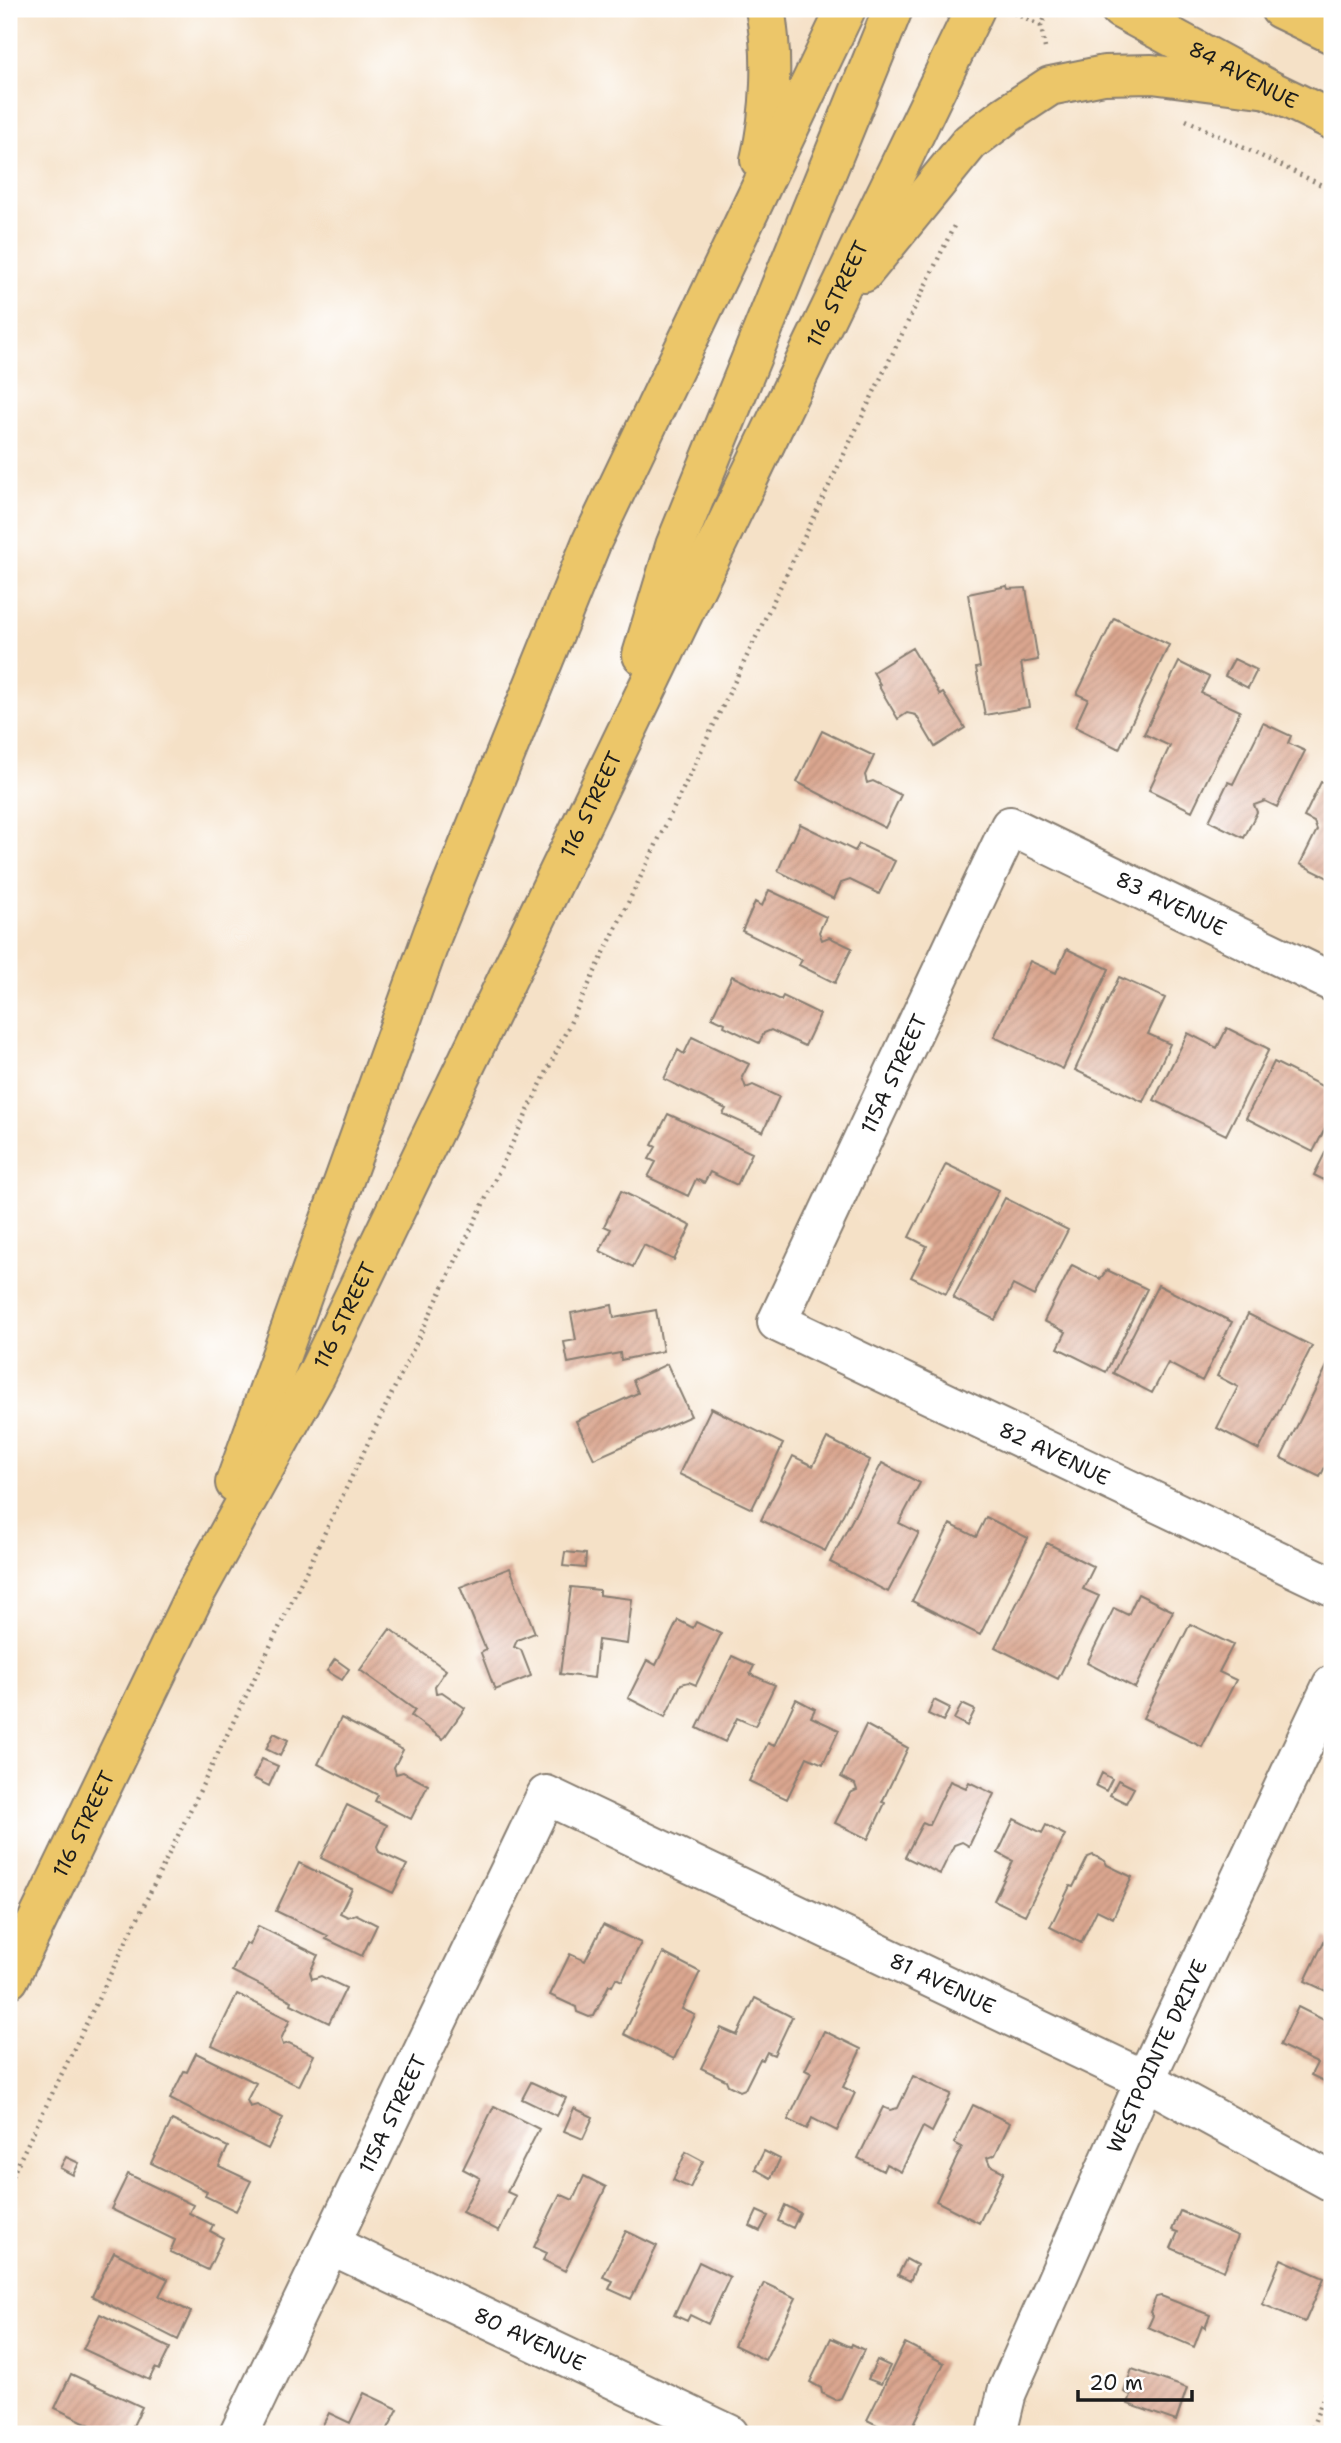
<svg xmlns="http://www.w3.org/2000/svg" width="1341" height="2443" viewBox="0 0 1341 2443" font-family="'Shantell Sans',sans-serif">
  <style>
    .building { fill: url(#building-hatch) }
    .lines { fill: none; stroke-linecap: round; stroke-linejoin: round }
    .minor-casing { stroke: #887e72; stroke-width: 42 }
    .major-casing { stroke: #887e72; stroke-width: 42 }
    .path { stroke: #887e72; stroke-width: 4.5; stroke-dasharray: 2 5; stroke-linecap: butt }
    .minor { stroke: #fff; stroke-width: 38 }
    .major { stroke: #ecc669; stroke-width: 38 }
    .labels { text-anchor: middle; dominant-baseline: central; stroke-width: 5; stroke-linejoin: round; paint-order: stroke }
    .street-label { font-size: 21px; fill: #1c1c1c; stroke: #fff }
  </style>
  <defs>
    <pattern id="building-hatch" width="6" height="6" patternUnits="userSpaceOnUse" patternTransform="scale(1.75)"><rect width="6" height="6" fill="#daa68f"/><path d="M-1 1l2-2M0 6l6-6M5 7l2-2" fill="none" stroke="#ba8e7b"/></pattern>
  </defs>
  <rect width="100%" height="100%" fill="#fff"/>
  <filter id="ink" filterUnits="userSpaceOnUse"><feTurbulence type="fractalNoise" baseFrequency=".0143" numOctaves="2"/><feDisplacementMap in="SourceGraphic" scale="14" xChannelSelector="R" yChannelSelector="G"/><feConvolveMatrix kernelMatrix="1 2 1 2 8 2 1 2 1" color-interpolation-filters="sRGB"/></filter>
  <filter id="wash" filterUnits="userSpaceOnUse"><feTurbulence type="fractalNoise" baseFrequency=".00686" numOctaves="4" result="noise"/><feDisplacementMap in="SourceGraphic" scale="28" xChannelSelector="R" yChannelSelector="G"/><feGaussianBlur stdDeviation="1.57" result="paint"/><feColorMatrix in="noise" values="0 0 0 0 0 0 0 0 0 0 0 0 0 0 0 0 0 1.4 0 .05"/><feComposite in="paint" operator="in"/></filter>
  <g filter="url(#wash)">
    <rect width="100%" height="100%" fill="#f5e1c7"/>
    <g id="blocks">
      <path class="building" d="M1007,586L1008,589L1026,588L1038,660L1021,663L1029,707L985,715L976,668L980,667L968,594Z
        M1114,618L1169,645L1119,749L1075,727L1088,699L1077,694Z
        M912,648L940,695L943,693L965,728L935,747L916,715L907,713L898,719L878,685L880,684L873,672Z
        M1234,659L1257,670L1248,688L1225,676Z
        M1179,662L1209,677L1201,693L1240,711L1192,811L1149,790L1170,746L1144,734Z
        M1263,723L1291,736L1288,743L1305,751L1277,807L1265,801L1254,805L1257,812L1244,838L1209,821L1228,782L1233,784Z
        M822,731L874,756L865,775L867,783L873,781L901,795L885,828L797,782Z
        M1330,770L1332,772V880L1300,864L1317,830L1314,822L1304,817L1321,782L1324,783Z
        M800,824L855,851L859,844L895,861L879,894L850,880L841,883L834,899L778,871L791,840H793Z
        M769,890L826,917L819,932L822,940L829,937L852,948L835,983L799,965L802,960L742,931L755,902L762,906Z
        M1067,949L1109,969L1063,1069L994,1037L1030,961L1056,973Z
        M732,976L781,1000L783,996L820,1014L805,1046L771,1030L764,1033L759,1043L724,1026L725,1023L712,1017Z
        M1119,977L1165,998L1148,1034L1170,1044L1143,1102L1075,1070Z
        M1227,1028L1269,1049L1226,1135L1154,1100L1188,1033L1217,1048Z
        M692,1037L749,1064L742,1077L746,1088L753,1085L779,1097L763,1132L723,1114L726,1109L664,1079L678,1050L684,1054Z
        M1274,1062L1332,1091V1115L1313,1152L1246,1118Z
        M668,1114L752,1153L737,1185L710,1172L704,1183L696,1179L688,1196L648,1177L656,1162L649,1159L656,1147L652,1145Z
        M1332,1139V1184L1314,1175Z
        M946,1164L999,1190L946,1294L911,1277L927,1246L909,1237Z
        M621,1191L691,1226L674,1260L644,1245L633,1267L600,1251L611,1229L604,1226Z
        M1005,1198L1068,1230L1034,1296L1013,1285L995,1320L953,1298Z
        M1072,1265L1100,1279L1107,1270L1147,1289L1106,1372L1058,1348L1066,1332L1044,1321Z
        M1158,1285L1232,1322L1202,1381L1168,1363L1152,1393L1113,1373Z
        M612,1305L614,1318L656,1310L663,1351L621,1360L620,1353L568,1363L564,1342L576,1340L571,1313Z
        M1248,1314L1312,1346L1259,1450L1217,1428L1238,1387L1217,1376Z
        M1332,1356V1453L1320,1477L1281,1458Z
        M667,1364L691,1416L594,1459L576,1421L638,1393L633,1380Z
        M711,1408L783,1444L752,1509L679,1474Z
        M827,1438L870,1460L825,1551L761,1520L793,1456L813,1466Z
        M882,1463L920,1483L899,1523L919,1533L888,1592L830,1562Z
        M986,1517L1028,1538L980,1635L912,1601L950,1524L976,1537Z
        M1047,1543L1094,1567L1083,1589L1099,1596L1058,1679L995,1647Z
        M565,1552L586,1554L585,1568L563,1566Z
        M510,1568L535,1633L517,1640L514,1647L521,1650L531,1676L495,1690L481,1653L486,1650L460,1587Z
        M571,1587L599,1590V1595L632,1599L627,1644L598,1640L594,1678L560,1674Z
        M1138,1594L1173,1611L1135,1688L1087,1663L1114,1608L1128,1615Z
        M678,1620L693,1628L696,1622L721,1634L696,1685L689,1682L681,1684L665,1717L628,1698L647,1660L656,1665Z
        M1190,1624L1233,1645L1219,1672L1236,1680L1202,1747L1143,1718Z
        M390,1629L446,1670L435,1686L436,1693L442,1692L465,1708L443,1739L411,1716L415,1710L360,1670Z
        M732,1656L754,1666L750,1674L775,1685L755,1726L737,1718L725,1742L697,1728Z
        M335,1659L349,1669L342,1680L327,1671Z
        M796,1699L815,1709L811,1717L839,1730L823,1764L807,1757L787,1799L749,1781L768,1743L774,1746Z
        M934,1700L950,1708L943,1721L928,1714Z
        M962,1704L975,1710L967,1726L954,1719Z
        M341,1718L403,1750L394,1767L396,1774L403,1772L428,1785L411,1819L375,1801L378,1795L318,1764Z
        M866,1725L908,1748L882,1802L885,1803L868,1839L835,1823L850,1793L857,1790L855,1784L841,1777Z
        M274,1733L288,1740L280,1756L266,1749Z
        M262,1759L278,1766L269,1786L253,1778Z
        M1102,1773L1112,1779L1106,1791L1096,1786Z
        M1118,1780L1134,1788L1126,1803L1110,1795Z
        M950,1781L966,1788L969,1782L994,1794L969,1846L962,1842L954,1845L940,1874L905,1857L923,1822L929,1825Z
        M347,1805L387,1825L377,1846L379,1852L407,1865L393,1893L321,1858Z
        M1014,1819L1042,1833L1046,1825L1065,1835L1025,1915L994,1900L1013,1861L998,1853Z
        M1093,1855L1105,1861L1107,1865L1132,1877L1113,1918L1097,1910L1081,1943L1050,1927L1070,1886L1073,1887L1088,1857Z
        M299,1863L352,1889L340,1913L348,1917L356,1914L377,1925L362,1956L326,1939L328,1936L276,1911Z
        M603,1925L641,1943L622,1981L616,1978L612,1986L609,1985L594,2016L589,2017L577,2012L576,2007L550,1995L570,1954L585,1961Z
        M258,1926L318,1955L310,1972L312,1979L321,1976L346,1988L329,2023L291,2004L292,2001L232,1971L246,1943L249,1945Z
        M1326,1937L1332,1940V1994L1305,1981Z
        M663,1953L700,1972L682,2009L695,2015L674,2059L624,2034Z
        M237,1994L290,2020L281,2039L283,2045L289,2043L314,2055L299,2086L212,2045Z
        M755,1998L792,2017L774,2055L767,2052L763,2060L760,2059L745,2089L740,2091L728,2085L726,2080L701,2068L721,2028L737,2035Z
        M1298,2007L1332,2024V2085L1311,2075L1317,2063L1280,2045Z
        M824,2031L861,2049L843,2087L855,2093L837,2131L812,2118L807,2129L788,2120L811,2073L805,2070Z
        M196,2053L256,2083L247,2100L250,2107L257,2105L283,2118L268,2149L170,2099L184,2071L187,2072Z
        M913,2076L951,2094L932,2132L923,2127L901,2172L886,2164L883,2171L858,2158L883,2107L890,2110L898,2108Z
        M531,2082L566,2098L557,2116L522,2099Z
        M973,2105L1010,2123L995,2155L987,2158L990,2165L1004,2172L979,2223L936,2201L962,2147L954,2143Z
        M494,2106L539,2129L507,2192L516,2196L499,2231L462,2212L480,2178L463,2169Z
        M574,2108L593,2117L583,2139L564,2131Z
        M172,2120L228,2147L219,2166L251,2181L236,2211L205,2196L207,2191L151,2163Z
        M764,2151L780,2159L771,2178L755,2169Z
        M686,2152L703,2161L690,2188L673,2180Z
        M66,2157L79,2163L73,2175L60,2168Z
        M128,2174L193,2205L189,2213L213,2225L210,2231L223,2238L208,2270L170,2252L175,2240L111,2209Z
        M584,2176L606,2187L565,2271L543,2260L547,2253L534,2247L560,2194L573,2200Z
        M785,2205L800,2213L793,2228L778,2221Z
        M757,2211L768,2216L760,2231L750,2226Z
        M1180,2211L1238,2236L1224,2271L1171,2248L1178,2232L1172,2230Z
        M626,2231L657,2246L631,2299L609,2289L613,2281L603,2277Z
        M114,2252L168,2279L159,2296L191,2312L178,2340L92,2296Z
        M906,2259L917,2265L910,2281L898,2275Z
        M1281,2259L1324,2278L1305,2322L1262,2304Z
        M699,2262L730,2277L708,2324L690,2315L687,2321L674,2315Z
        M764,2283L796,2298L765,2360L734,2345Z
        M1161,2296L1210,2315L1205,2328L1202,2326L1194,2347L1148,2327L1153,2316L1150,2312L1156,2297Z
        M100,2314L170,2348L159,2370L155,2368L149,2380L83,2349Z
        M831,2338L851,2347L852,2344L864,2350L841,2398L836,2400L822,2393L821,2388L810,2382Z
        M905,2343L944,2363L909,2434H895L867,2420Z
        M877,2360L890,2366L881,2384L868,2379Z
        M1132,2369L1187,2388L1176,2421L1128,2404L1131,2395L1124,2392Z
        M71,2374L142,2407L131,2430L127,2427L123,2434H109L55,2408Z
        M364,2393L398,2409L385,2434H318L329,2413L350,2423Z"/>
    </g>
  </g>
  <g filter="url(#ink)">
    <use href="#blocks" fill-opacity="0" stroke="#887e72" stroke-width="2"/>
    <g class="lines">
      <g class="minor-casing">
        <g id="minor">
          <path id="s1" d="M1332,982L1010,826L777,1322L1332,1586"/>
          <path id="s2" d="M331,2245L729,2434"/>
          <path id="s3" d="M239,2434L546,1795L1145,2080L1332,2182"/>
          <path id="s4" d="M997,2434L1007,2392L1145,2080L1332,1685"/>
        </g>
      </g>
      <g class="major-casing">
        <g id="major">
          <path id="s5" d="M1120,9L1268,89L1332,120"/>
          <path d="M1280,9L1332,34"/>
          <path d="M760,160C771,112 774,57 765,9"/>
          <path d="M863,273L970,142L1006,115L1050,86L1104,75L1152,74L1268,89"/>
          <path d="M642,655L675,546L893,9"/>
          <path d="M235,1483L433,933L592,541L846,9"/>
          <path id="s6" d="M9,1979L195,1594L317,1373L975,9"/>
        </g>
      </g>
      <path class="path" d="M1014,13L1041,26
        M1045,48L1041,26L1049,9
        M1186,120L1332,190
        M9,2182L263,1661L954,226
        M1310,2434L1332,2373"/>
      <use href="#minor" class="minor"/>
      <use href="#major" class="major"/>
    </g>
  </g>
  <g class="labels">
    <g class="street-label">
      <text stroke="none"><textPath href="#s5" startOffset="140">84 AVENUE</textPath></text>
      <text stroke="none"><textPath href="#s6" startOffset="1878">116 STREET</textPath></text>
      <text stroke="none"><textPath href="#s6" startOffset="1311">116 STREET</textPath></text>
      <text transform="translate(1171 904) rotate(26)">83 AVENUE</text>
      <text transform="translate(894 1074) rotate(-65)">115A STREET</text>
      <text stroke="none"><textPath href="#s6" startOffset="744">116 STREET</textPath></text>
      <text stroke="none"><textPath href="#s1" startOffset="1213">82 AVENUE</textPath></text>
      <text stroke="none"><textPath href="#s6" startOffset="172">116 STREET</textPath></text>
      <text stroke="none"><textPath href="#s3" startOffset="1148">81 AVENUE</textPath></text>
      <text stroke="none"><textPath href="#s4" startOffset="411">WESTPOINTE DRIVE</textPath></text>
      <text stroke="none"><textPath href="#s3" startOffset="355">115A STREET</textPath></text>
      <text stroke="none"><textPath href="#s2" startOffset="220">80 AVENUE</textPath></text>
    </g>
  </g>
  <rect width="1341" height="2443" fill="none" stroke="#fff" stroke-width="35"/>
  <path d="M1078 2390v10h114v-10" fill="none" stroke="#1c1c1c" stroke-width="3.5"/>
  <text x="1089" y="2390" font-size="21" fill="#1c1c1c" stroke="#ffffff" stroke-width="5" paint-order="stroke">20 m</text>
</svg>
